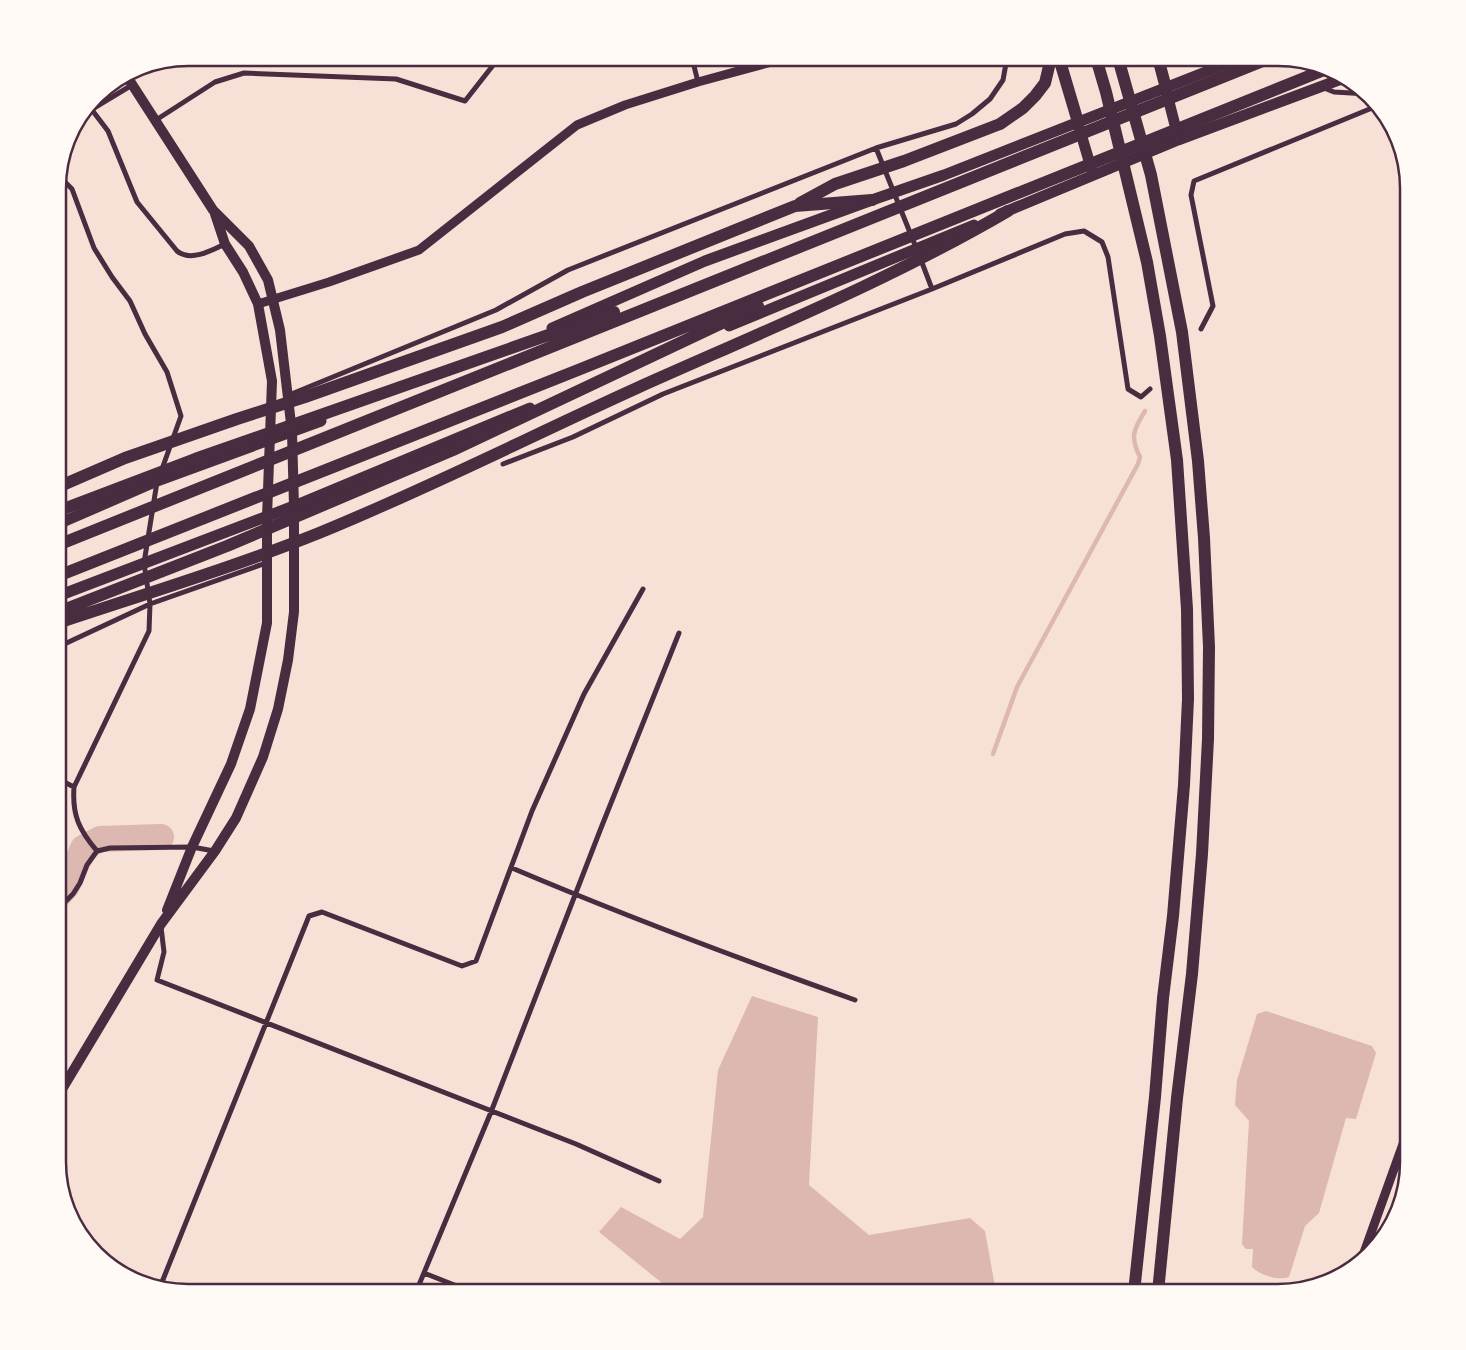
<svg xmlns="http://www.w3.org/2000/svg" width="1466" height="1350" viewBox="0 0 1466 1350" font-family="'Source Sans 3',sans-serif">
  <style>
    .water { fill: #dcb8b0 }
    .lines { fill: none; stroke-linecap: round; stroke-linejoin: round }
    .stream { stroke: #dcb8b0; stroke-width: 4.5 }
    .river { stroke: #dcb8b0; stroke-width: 26 }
    .minor { stroke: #4a2c40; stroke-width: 5 }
    .tertiary { stroke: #4a2c40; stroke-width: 9 }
    .primary { stroke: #4a2c40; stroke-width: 10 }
    .trunk { stroke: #4a2c40; stroke-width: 11 }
    .motorway { stroke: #4a2c40; stroke-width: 12 }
    .rim { fill: none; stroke: #4a2c40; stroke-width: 2.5 }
  </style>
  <rect width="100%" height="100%" fill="#f7e1d7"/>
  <path class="water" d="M752,996L818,1017L809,1185L869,1235L970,1218L985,1231L996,1292H673L599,1232L621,1207L680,1239L703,1217L718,1070Z
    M1266,1011L1372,1046L1376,1053L1356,1119L1346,1118L1319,1213L1305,1226L1289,1277C1279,1281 1259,1275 1252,1267L1253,1249H1246L1242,1244L1249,1121L1235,1105L1237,1080L1257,1014Z"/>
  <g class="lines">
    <path class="stream" d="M993,754L1017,687L1138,464L1140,457C1130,437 1133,430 1145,411"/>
    <path class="river" d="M58,896L67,886L83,848L100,839L161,837"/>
    <path class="minor" d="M692,58L698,82
      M1324,88L1334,92L1368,94
      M92,110L108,131L137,202L177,251C190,262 211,251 225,244
      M80,118L94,108L132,85
      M156,120L215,82L244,73L396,79L465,101L498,59L502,58
      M876,148L917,250
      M59,176L72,189L94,248L112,277L130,301L145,334L167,372L181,416L162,469
      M921,260L932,289
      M1201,329L1213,306L1191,195L1194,181L1377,106
      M289,395L496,310L568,270L876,148L956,124L972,114L990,99L1003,80L1007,58
      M503,464L573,437L663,394L932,289L1065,234L1084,231L1102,242L1108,257L1128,389L1141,397L1150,389
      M58,647L150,604L266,563
      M58,779L74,787
      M97,851C79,830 72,815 74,787L149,631L150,604L144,563L157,482
      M512,868C625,916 740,959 855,1000
      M58,909L73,894L80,883L87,865L97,851L110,848L192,847L214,851
      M161,927L164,952L157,980L576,1144L659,1181
      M424,1273L472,1292
      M160,1287L309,916L322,912L462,966L476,961L532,811L584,694L643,589
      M416,1292L491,1112L601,828L679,633"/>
    <path class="tertiary" d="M258,304L329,282L419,250L577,125L625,105L698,82L786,58
      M1361,1261L1408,1130"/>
    <path class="primary" d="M167,910L192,847L231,764L250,709L267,623V517L272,381L258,304L243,272L225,244L215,214
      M58,1096L161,924L215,851L236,818L263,757L278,709L288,660L294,612V506L292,432L280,330L268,280L249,246L213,210L126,75"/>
    <path class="trunk" d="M1166,90L1178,137
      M1079,127L1092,171
      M1000,214L1178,140L1344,78
      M729,326L974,225
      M552,328L705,261L872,200L944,175L1241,58
      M58,524L157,481L321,421
      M58,596L294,506L530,408"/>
    <path class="motorway" d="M1059,58L1078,122
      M1096,58L1106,92L1147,262L1160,336L1177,460L1187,609L1188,699L1184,785L1173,916L1163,998L1155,1097L1134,1292
      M1118,58L1151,175L1182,332L1198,461L1204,538L1209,647L1208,739L1202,854L1192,974L1177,1098L1158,1292
      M1158,58L1166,88
      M800,203L835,184L904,161L1000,124L1023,108L1035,96L1045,83L1051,58
      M58,487L125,458L237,419L305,397L502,327L582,292L795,206L872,200
      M58,511L195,459L614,312
      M58,545L1270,58
      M58,576L578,370L1329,68
      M58,612L227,546L453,450L758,306
      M58,623C145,594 234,567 319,533C427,489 531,436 637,388C762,332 890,280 1008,211"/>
  </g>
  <path d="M0 0H1466V1350H0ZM188 66H1278A122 122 0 0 1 1400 188V1162A122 122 0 0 1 1278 1284H188A122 122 0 0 1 66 1162V188A122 122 0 0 1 188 66Z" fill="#fffaf5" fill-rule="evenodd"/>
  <path class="rim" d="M188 66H1278A122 122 0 0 1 1400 188V1162A122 122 0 0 1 1278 1284H188A122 122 0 0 1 66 1162V188A122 122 0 0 1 188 66Z"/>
</svg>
